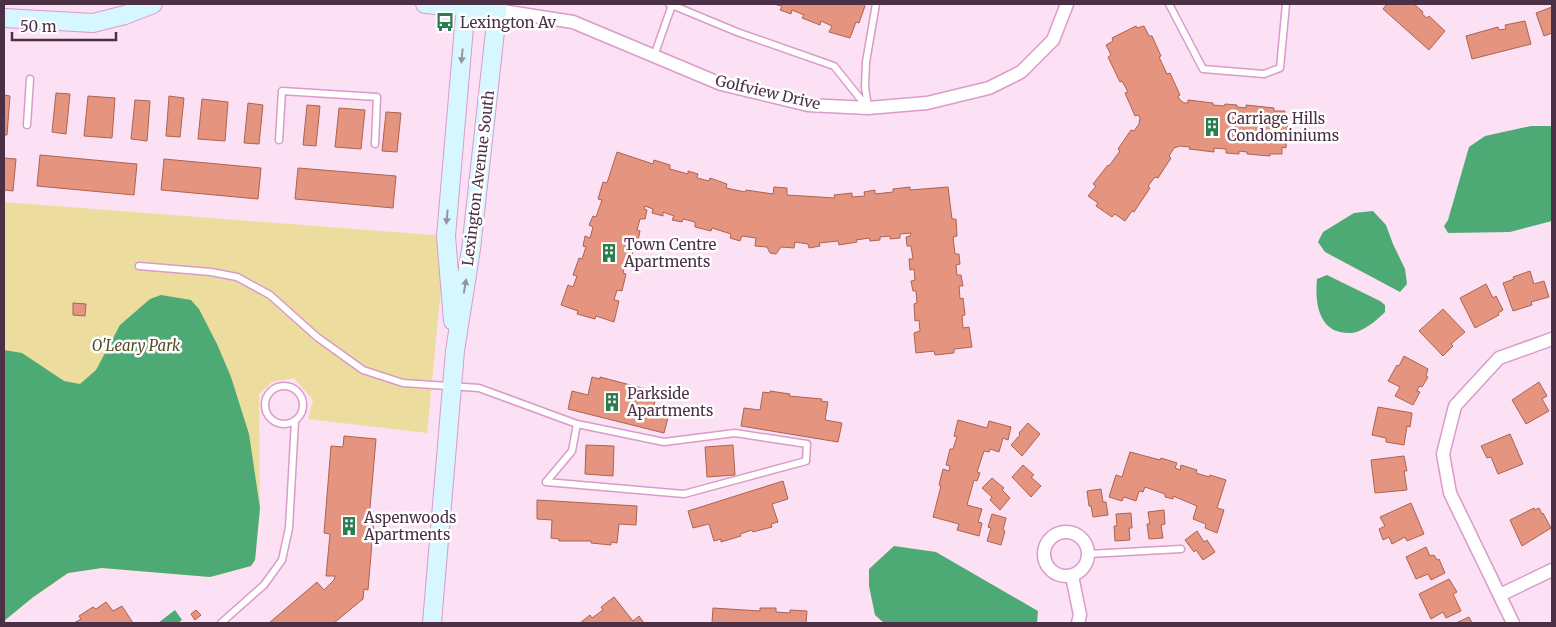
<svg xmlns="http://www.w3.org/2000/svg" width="1556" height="627" viewBox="0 0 1556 627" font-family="Merriweather,serif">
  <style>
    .green { fill: #ecdc9e }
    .water { fill: #4eaa74 }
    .building { fill: #e4947f; stroke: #ad634f }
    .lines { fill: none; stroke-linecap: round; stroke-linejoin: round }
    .lane-casing { stroke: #db9acb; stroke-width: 9 }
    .street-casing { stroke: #db9acb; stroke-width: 15 }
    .secondary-casing { stroke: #db9acb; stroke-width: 20 }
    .lane { stroke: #fff; stroke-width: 6 }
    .street { stroke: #fff; stroke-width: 12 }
    .secondary { stroke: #d6f7ff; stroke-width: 18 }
    .oneway { fill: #9194a2 }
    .labels { text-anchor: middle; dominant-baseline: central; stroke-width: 5; stroke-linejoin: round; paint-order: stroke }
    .poi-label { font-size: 15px; fill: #4c3146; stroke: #fff; text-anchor: start }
    .street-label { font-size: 15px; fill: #4c3146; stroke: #fff }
    .park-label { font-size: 15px; font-style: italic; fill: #554b22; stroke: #fff }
  </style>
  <rect width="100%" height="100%" fill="#fce0f4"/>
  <path class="green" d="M4,202L446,236L427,433L308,419L313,400L294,378L272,382L259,394L260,508L255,560L251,566L210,577L102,568L68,573L32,598L4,621Z"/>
  <path class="water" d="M1531,126H1552V221L1510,232L1448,233L1444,226L1448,220L1469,147L1485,136Z
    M1373,211L1386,225L1393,244L1405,269L1407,284L1400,292L1325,252L1318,242L1323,232L1354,213Z
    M1327,275L1380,301L1385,305V312C1378,319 1369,327 1359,331C1353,334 1346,333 1340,332C1317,327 1315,298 1317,279Z
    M161,295L191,300L199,309L217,344L231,377L249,434L260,508L255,560L251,566L210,577L102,568L68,573L32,598L4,621V350L22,353L64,381L80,384L96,370L120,325L150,299Z
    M894,546L936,552L1038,611L1037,623H884L875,615L869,586V569Z
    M175,610L182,620L178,623H158Z"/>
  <path class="building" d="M773,4H862L865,6L859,23L856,22L850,38L829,32L832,26L821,21L820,25L802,18L804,15L792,10L791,14L780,10L782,6Z
    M1387,4H1414L1423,12L1422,14L1427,18L1429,16L1445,31L1429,50L1383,9Z
    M1552,7V33L1544,36L1536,13Z
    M1525,21L1531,44L1472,59L1466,36L1498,27L1499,30L1506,29L1505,25Z
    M1136,26L1137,28L1144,26L1149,36H1152L1161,56L1159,57L1167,74L1170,73L1180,95L1178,96L1179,99L1184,103H1188V100L1213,103V105L1224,106L1225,104L1237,105V107L1246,108V105L1274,108V111H1285V119L1288,120L1286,148L1282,147V154H1270V156L1247,154V152L1239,151V154L1226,153V149L1214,148V152L1189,149L1190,147L1180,146L1174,148L1169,156L1171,158L1158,178L1155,177L1148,186L1150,188L1134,212L1132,211L1125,221L1115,214L1112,217L1096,206L1098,203L1088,196L1096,186L1093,184L1108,165L1109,166L1120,151L1118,149L1131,130L1134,131L1139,124L1140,118L1138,115L1135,116L1125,93L1128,92L1122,81L1120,82L1108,57L1111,55L1106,45L1113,41L1112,38Z
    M56,93L70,94L66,134L52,132Z
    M4,95L10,96L7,135H4Z
    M88,96L115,98L112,138L84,136Z
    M169,96L184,98L180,137L166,136Z
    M202,99L228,102L225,141L198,139Z
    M135,100L150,101L147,141L131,139Z
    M248,103L263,105L259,144L244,143Z
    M307,105L320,106L316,146L303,145Z
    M339,108L365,110L361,149L335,147Z
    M386,112L401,113L397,152L382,151Z
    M617,152L653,164L654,160L670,165V169L688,174V171L698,174L697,178L709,181L710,178L727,184L726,188L745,192L746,190L773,194L774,187L787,188V195L835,198L834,195L852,193V197L865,196L864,192L875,190V194L893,192V189L910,187V190L948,187L952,219H956L957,236L953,237L955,254H959L960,264L956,265L957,275H961L963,286H959L960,299L963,298L965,315L962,316L963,328L969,327L972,347L954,349V353L935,355L934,351L916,353L914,333L920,331L919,320L915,321L914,304L917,303L916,291H913L911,281L915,280L914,269L910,270L909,259H913L911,246H907L906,237L910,236L911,233L900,234V238L890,239V236L880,237V240L870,241L869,238L856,240L857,242L839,245L838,241L819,243L820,246L809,248L808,244L795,242L794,248L781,247L776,254L770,253L767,247L755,246L756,238L742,236L740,241L730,238L731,234L712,228L711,231L695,227V222L683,219L682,222L672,220L674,216L663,212V216L652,213L653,209L645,206L644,209L647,210L645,219H640L637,230L640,231L638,241L634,240L630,250L633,251L631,262L626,261L623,273L626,274L622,291L617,290L614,300L619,301L614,322L596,316L595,319L577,314L578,311L561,305L568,285L573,287L577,276L573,275L579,258L582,259L586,247L583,246L585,236L590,238L593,227L589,225L593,216L596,217L602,200L598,199L603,182L607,183Z
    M40,155L137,164L134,195L37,186Z
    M4,158L16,159L13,191L4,190Z
    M164,159L261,168L258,199L161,190Z
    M298,168L396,176L393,208L295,199Z
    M1530,271L1534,284L1544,281L1549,297L1531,302L1532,305L1513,311L1503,283L1514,279L1513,277Z
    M1486,284L1493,298L1496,296L1503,310L1498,313L1499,315L1475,328L1460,298Z
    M73,303L86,304L85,316L73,315Z
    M1443,309L1465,332L1451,344L1453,346L1443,356L1419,331Z
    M1404,356L1428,369L1426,376L1428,377L1422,387L1419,386L1417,391L1420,392L1413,405L1395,396L1400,387L1388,381L1397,365L1399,366Z
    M592,377L600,379V377L657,392L653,410L669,414L664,433L568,409L572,391L588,395Z
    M1539,382L1547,396L1542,399L1549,411L1526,424L1512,400Z
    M770,391L790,394L789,396L822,399L821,401L828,402L825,420L842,423L838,442L741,426L744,408L760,410L763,392L770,393Z
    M1378,407L1412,413L1410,427L1407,426L1404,445L1386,442V438L1372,435Z
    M958,420L987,428L989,421L1011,427L1008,440L1003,438L999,452L990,449L989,452L984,451L977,472L980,473L977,481L974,480L967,505L982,509L978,522L982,523L979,536L957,530L959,524L933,517L941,486L939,485L943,469L949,471L950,466L946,465L950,449H953L957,437L954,436Z
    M1028,423L1040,434L1022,456L1011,445L1020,435L1019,433Z
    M1510,434L1523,464L1498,474L1491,457L1487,458L1481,446Z
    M344,436L376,439L369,519H374L368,590L364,589L363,599L334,623H269L317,582L324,590L334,580L335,576H326L330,534L324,533L331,446L343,447Z
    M586,445L614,446L613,476L585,474Z
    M733,445L735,475L707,477L705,447Z
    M1130,452L1160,460L1161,458L1177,463L1175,468L1180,470L1181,465L1197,470L1196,473L1209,477L1210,475L1226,480L1217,508L1224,510L1217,533L1205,528L1206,524L1193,519L1197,506L1173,496V499L1165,497V494L1145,487L1143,492L1139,491L1136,501L1124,497L1122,501L1109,497L1116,475L1122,477Z
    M1404,456L1407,471H1404L1407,490L1375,493L1371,460Z
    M1023,465L1034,475L1031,477L1041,486L1031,497L1012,477Z
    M992,478L1004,488L1002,490L1010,498L1000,510L990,500L992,497L982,488Z
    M783,481L788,499L772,504L778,522L771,524L772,527L753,532L752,530L740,534L741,536L721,542V539L714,541L709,524L693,528L688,511Z
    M1101,489L1103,502H1106L1108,515L1093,517L1091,506H1089L1087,491Z
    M537,500L637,506L636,525L619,524L617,543L611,542V545L591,543V541H559V539L551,538L552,520L537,519Z
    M1411,503L1424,534L1407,541L1405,537L1392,544L1389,537L1383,540L1379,529L1385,526L1380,517Z
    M1534,508L1535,510L1539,508L1542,514L1543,513L1551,528L1522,546L1510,520Z
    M1164,510L1165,524L1161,525L1163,538L1149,539L1147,524H1150L1148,512Z
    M1131,513L1132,528H1129L1130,540L1115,541L1114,526H1117L1116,514Z
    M992,514L1006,518L1003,530L1005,531L1001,545L987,541L991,528L988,527Z
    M1197,531L1204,542L1207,540L1215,552L1203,560L1196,550L1194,552L1185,540Z
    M1426,547L1430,556L1434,555L1437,560L1439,559L1445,573L1431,580L1428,574L1416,579L1406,557Z
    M1449,579L1457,592L1453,594L1461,611L1446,618L1443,612L1431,619L1419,594Z
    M614,597L633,621L639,616L644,623H580L590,615L592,618L603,610L601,607Z
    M106,602L113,611L122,606L133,623H74L81,619L79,616L93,607L96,609Z
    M713,608L760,611V608H776V612L790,613V610L807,611L806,623H712Z
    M196,610L201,615L195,620L191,614Z
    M1469,617L1472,623H1456Z"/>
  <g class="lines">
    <g class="lane-casing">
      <path id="lane" d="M1169,4L1203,69L1264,74L1280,68L1286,4
        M672,5L737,32L834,66L867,107
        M654,56L672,5L669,4
        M868,107L865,87L866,62L876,4
        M27,125L30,79
        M279,140L282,91L377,97L375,144
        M139,266L211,272L237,277L270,295L317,337L363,370L403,383L479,388L577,424L664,442L735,433L807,444L806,461L684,494L546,482L572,451L577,424
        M265 405a19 19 0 1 1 38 0a19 19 0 1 1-38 0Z
        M1089,554L1181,549
        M221,623L264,585L282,560L289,528L295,421"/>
    </g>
    <g class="street-casing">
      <path id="street" d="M497,10L573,22L721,84L808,105L868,108L927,103L989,88L1021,72L1053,40L1067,4
        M1044 554a22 22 0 1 1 44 0a22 22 0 1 1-44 0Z
        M1072,576L1080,615L1078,623
        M1500,595L1552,570
        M1513,623L1450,493L1443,454L1455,406L1499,358L1552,339"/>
    </g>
    <g class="secondary-casing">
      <path id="secondary" d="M425,4L497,10
        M4,18L93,23L125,15L153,4
        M453,321L446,236L466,4
        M432,623L455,351L471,249L498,4"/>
    </g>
    <use href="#lane" class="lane"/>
    <use href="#street" class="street"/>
    <use href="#secondary" class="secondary"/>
  </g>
  <defs><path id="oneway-solid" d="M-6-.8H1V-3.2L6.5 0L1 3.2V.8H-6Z" transform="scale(1.25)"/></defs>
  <g class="oneway">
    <use href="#oneway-solid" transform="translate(462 56) rotate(95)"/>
    <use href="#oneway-solid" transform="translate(447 217) rotate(95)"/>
    <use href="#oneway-solid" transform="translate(465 286) rotate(-81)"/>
  </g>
  <defs>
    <g id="bus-bare" transform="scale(1.5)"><path d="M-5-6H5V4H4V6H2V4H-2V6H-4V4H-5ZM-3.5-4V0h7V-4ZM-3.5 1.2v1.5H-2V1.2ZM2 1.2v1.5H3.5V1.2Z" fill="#297d4f" stroke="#fff" stroke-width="2.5" paint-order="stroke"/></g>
    <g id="building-bare" transform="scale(1.5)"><path d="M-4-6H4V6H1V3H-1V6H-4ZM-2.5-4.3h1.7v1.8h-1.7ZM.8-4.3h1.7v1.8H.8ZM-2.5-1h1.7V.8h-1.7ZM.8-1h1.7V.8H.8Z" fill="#297d4f" stroke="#fff" stroke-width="2.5" paint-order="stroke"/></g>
  </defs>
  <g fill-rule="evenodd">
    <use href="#bus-bare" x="445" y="22"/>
    <use href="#building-bare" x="1212" y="127"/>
    <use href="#building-bare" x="609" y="253"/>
    <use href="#building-bare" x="612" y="402"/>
    <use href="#building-bare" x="349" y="526"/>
  </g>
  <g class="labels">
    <g class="poi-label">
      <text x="460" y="22">Lexington Av</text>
      <text x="1227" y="118">Carriage Hills<tspan x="1227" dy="17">Condominiums</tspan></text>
      <text x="624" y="244">Town Centre<tspan x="624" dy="17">Apartments</tspan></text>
      <text x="627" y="393">Parkside<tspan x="627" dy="17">Apartments</tspan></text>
      <text x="364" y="517">Aspenwoods<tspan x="364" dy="17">Apartments</tspan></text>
    </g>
    <g class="street-label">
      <text transform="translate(768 92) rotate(13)">Golfview Drive</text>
      <text transform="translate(478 178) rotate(-83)">Lexington Avenue South</text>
    </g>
    <g class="park-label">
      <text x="136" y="345">O'Leary Park</text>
    </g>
  </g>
  <rect width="1556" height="627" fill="none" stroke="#4c3146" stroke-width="10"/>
  <path d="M12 32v8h104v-8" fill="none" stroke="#4c3146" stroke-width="2.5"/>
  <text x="20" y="32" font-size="15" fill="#4c3146" stroke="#ffffff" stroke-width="4" paint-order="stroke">50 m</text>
</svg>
